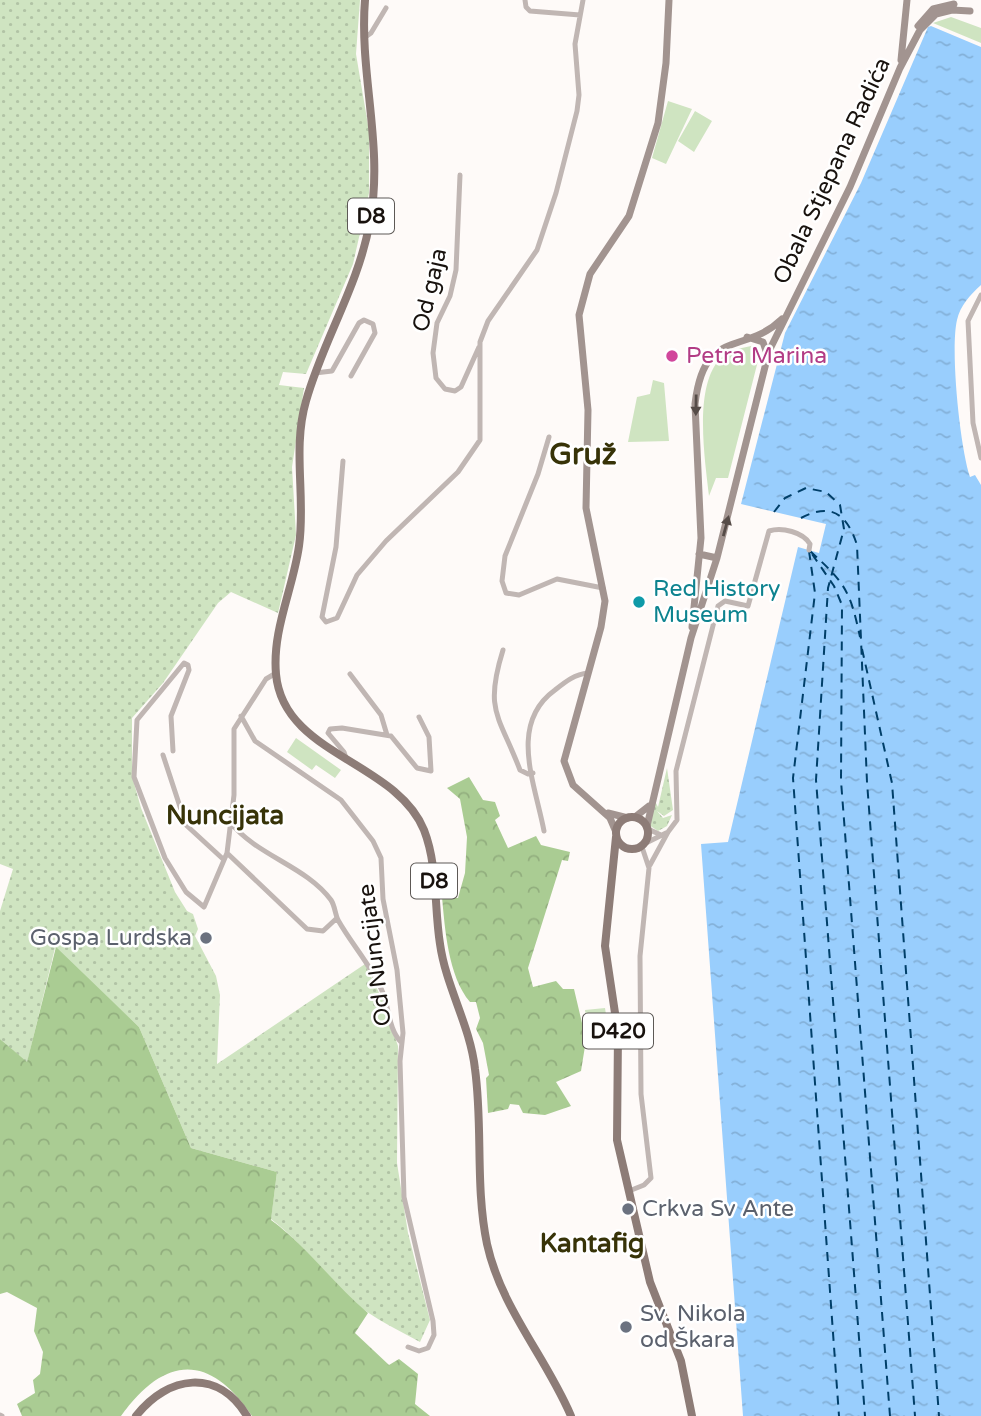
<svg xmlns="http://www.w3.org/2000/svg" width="981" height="1416" viewBox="0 0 981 1416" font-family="'Varela Round',sans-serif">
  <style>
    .grass { fill: url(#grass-dots) }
    .forest { fill: url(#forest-crowns) }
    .green { fill: #cfe4c1 }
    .water { fill: url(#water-ripples) }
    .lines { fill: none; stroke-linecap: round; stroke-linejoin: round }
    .ferry { stroke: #003f69; stroke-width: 2; stroke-dasharray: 9 7; stroke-linecap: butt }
    .street { stroke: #c0b6b3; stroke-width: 5 }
    .secondary { stroke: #a29490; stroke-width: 7 }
    .primary { stroke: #8d7c77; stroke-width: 8 }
    .oneway { fill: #564c48 }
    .hotel-dot { fill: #d1479c; stroke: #fff; stroke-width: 2.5 }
    .culture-dot { fill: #0f9aa8; stroke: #fff; stroke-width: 2.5 }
    .worship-dot { fill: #6b7280; stroke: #fff; stroke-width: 2.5 }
    .labels { text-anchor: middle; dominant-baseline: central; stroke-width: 5; stroke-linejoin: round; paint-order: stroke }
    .shield { fill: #fff; stroke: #5d5956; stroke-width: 2 }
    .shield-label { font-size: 21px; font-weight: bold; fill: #18120e }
    .street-label { font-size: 23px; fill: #18120e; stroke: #fff }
    .hotel-label { font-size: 23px; fill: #b23c85; stroke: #fff; text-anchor: start }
    .culture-label { font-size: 23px; fill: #0d838f; stroke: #fff; text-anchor: start }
    .worship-label { font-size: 23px; fill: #5b616d; stroke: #fff; text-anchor: start }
    .quarter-label { font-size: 26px; font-weight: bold; fill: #373308; stroke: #fff }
    .district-label { font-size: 30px; font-weight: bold; fill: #373308; stroke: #fff }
  </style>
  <defs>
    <pattern id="grass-dots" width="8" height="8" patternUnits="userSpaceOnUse" patternTransform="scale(1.75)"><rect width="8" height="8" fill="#cfe4c1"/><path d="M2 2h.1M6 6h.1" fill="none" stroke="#b1c3a5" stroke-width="1.8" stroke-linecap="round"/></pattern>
    <pattern id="forest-crowns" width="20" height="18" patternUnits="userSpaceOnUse" patternTransform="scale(1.75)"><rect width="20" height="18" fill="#aacc93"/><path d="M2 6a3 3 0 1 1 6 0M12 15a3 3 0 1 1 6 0" fill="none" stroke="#92ae7e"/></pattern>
    <pattern id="water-ripples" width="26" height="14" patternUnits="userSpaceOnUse" patternTransform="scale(1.75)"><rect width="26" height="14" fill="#99cefd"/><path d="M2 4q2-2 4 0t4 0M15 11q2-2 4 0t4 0" fill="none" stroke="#83b0d8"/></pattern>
  </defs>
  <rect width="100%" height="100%" fill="#fefaf8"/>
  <path class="grass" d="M0,0H360L356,54L369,131V193L353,264L306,374L283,372L279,385L304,388L292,467L296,535L278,613L231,592L218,603L163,683L132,718V776L141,808L175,892L187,911L193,914L198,929L195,936L216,976L220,995L217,1064L365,964L382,999L398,1046L397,1163L408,1233L430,1320L420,1342C393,1327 364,1314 343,1292C318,1267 300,1241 271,1219L277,1172L191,1148L139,1027L55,948L27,1063L0,1039V911L13,869L0,864Z
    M667,768L673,810L664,816L657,811L663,818L672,815L667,826L658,831L649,825L655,801L658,807Z"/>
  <path class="forest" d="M469,777L483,800L495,802L500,816L495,820L508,848L536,836L541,845L570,852L568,861L562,860L528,968L533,987L556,981L563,989H574L586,1040L581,1071L556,1082L571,1106L545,1115L523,1113L519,1105L510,1104L508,1109L488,1113L486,1078L489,1075L483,1043L476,1029L480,1018L476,1002H470C448,976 445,929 442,897L458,898L465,873L467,837L460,799L447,788Z
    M56,947L139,1027L191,1148L277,1172L271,1220C308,1247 333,1284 368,1313L355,1333L389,1365L399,1359L418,1374L415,1404L430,1416H252C209,1352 164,1356 121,1416H22L17,1404L35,1393L33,1380L40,1374L43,1352L34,1331L37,1308L7,1292L0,1294V1039L27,1062Z"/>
  <path class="green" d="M951,17L981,28V43L933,23Z
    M668,101L692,109L666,164L652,158Z
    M695,111L712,121L694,152L678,141Z
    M756,345L760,353L728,478H716L709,496C705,460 693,385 721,358C731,349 743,348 756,345Z
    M653,380L664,383L669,441L628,442L637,397L650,394Z
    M296,738L341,770L335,778L316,765L312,770L287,752Z
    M605,1008L610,1040L589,1041L585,1010Z"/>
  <path class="water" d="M931,26L981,47V285C970,295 960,306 957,320C950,350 960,447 970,477L975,475L981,485V1416H743L701,844L728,842L798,547L819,553L826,524L741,504L785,333L861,183L928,27Z"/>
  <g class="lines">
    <path class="ferry" d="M774,512L785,498L806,488L826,492L840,505L844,529L828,588L816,780L865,1416
      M801,518C831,502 847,514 857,545L867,782L915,1416
      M809,551L815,593L793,778L839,1416
      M810,551C845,583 850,590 860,637
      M812,554L834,586L842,605L841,781L890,1416
      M862,649L892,783L939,1416"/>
    <path class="street" d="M525,0L526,7L530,11L580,15
      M364,38L371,33L386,8
      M460,175L456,270L450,296L437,323L433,353L436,378L445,389L455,391L461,387L479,347
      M981,295L968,321L973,423L981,458
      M315,373L332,371L359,323L364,320L373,324L375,333L351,376
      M549,437L538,474L505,556L502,581L506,593L519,595L557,579L603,588
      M343,461L336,547L322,617L326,622L337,618L357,575L386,541L458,472L480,440V342L488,321L537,250L556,193L577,111L579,95L575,44L583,0
      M503,650C484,711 499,715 520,770L528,774L533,773
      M350,674L381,715L387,735
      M241,716L255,741L341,800L373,841L381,858L383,899L397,970L403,1033L400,1061L404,1197L433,1321L434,1335L428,1348L419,1351L408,1347
      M173,751L171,716L189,670L188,665L184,663L137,720L134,777L165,858L186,892L204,907L227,853L234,795V729L266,679L276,673
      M163,755L186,825L223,859
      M346,758L344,752L328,733L330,729L342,728L391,736L417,768L431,771L429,737L419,717
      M230,822C257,856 306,866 331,900C335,906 335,914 338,920C352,945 372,966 383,993C389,1009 389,1030 401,1042
      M648,829L661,835
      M544,831C535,783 508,724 555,690C565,682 575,674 588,673
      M646,843L668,832L677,820L676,771L718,606L725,601L748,606L769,531C782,527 803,532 810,544L809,550
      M227,853L307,929L323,931L337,918
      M650,865L668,832
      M629,1191L644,1185L651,1178L641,1094L640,956L649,868L642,847
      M0,1415L2,1416"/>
    <path class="secondary" d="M918,26L933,9L954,4
      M901,60L907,0
      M747,337L763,342L767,354
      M699,554L717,558
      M692,627L701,538L695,404C704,326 744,356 782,319
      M608,813L628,818
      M635,817L649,806
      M647,826L691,638L717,558L769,351L850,187L900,68L920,30L936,14L952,10L970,11
      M616,832L610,818L573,785L564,761L601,627L605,601L586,508L588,410L579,315L590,274L629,216L658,123L666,63L669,0"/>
    <path class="primary" d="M365,0C359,74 384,147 370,221C359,285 323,340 306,401C292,449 306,498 299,546C293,589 272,630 276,674C283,755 396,761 424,830C438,866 434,907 440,944C446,987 470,1025 475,1069C483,1127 475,1186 487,1244C501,1308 546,1357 571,1416
      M616 833a16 16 0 1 1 32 0a16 16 0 1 1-32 0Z
      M616,837L605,946L618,1033L617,1140L650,1282L681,1361L692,1416
      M136,1416C168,1375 218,1368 247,1416"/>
  </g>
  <defs><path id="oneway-solid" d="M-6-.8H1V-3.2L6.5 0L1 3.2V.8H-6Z" transform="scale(1.75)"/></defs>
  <g class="oneway">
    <use href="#oneway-solid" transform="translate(696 405) rotate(91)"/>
    <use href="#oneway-solid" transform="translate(726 526) rotate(-75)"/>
  </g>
  <circle class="hotel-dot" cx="672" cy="356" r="7"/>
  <circle class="culture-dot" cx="639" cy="602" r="7"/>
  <g class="worship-dot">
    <circle cx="206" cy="938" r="7"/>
    <circle cx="628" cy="1209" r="7"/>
    <circle cx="626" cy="1327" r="7"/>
  </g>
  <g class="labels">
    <g class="shield">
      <rect x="348" y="198.5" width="46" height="35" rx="5"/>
      <rect x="411" y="863.5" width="46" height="35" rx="5"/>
      <rect x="583" y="1013.5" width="70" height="35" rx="5"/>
    </g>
    <g class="shield-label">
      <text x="371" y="216">D8</text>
      <text x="434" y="881">D8</text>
      <text x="618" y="1031">D420</text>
    </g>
    <g class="street-label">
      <text transform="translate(832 171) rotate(-65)">Obala Stjepana Radića</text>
      <text transform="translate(430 290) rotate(-77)">Od gaja</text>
      <text transform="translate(375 955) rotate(-97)">Od Nuncijate</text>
    </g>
    <g class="hotel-label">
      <text x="686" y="356">Petra Marina</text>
    </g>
    <g class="culture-label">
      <text x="653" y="589">Red History<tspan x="653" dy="26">Museum</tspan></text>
    </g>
    <g class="worship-label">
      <text x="192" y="938" text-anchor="end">Gospa Lurdska</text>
      <text x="642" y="1209">Crkva Sv Ante</text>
      <text x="640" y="1314">Sv. Nikola<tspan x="640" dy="26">od Škara</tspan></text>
    </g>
    <g class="quarter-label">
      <text x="225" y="815">Nuncijata</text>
      <text x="592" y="1243">Kantafig</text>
    </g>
    <g class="district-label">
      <text x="583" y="454">Gruž</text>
    </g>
  </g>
</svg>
